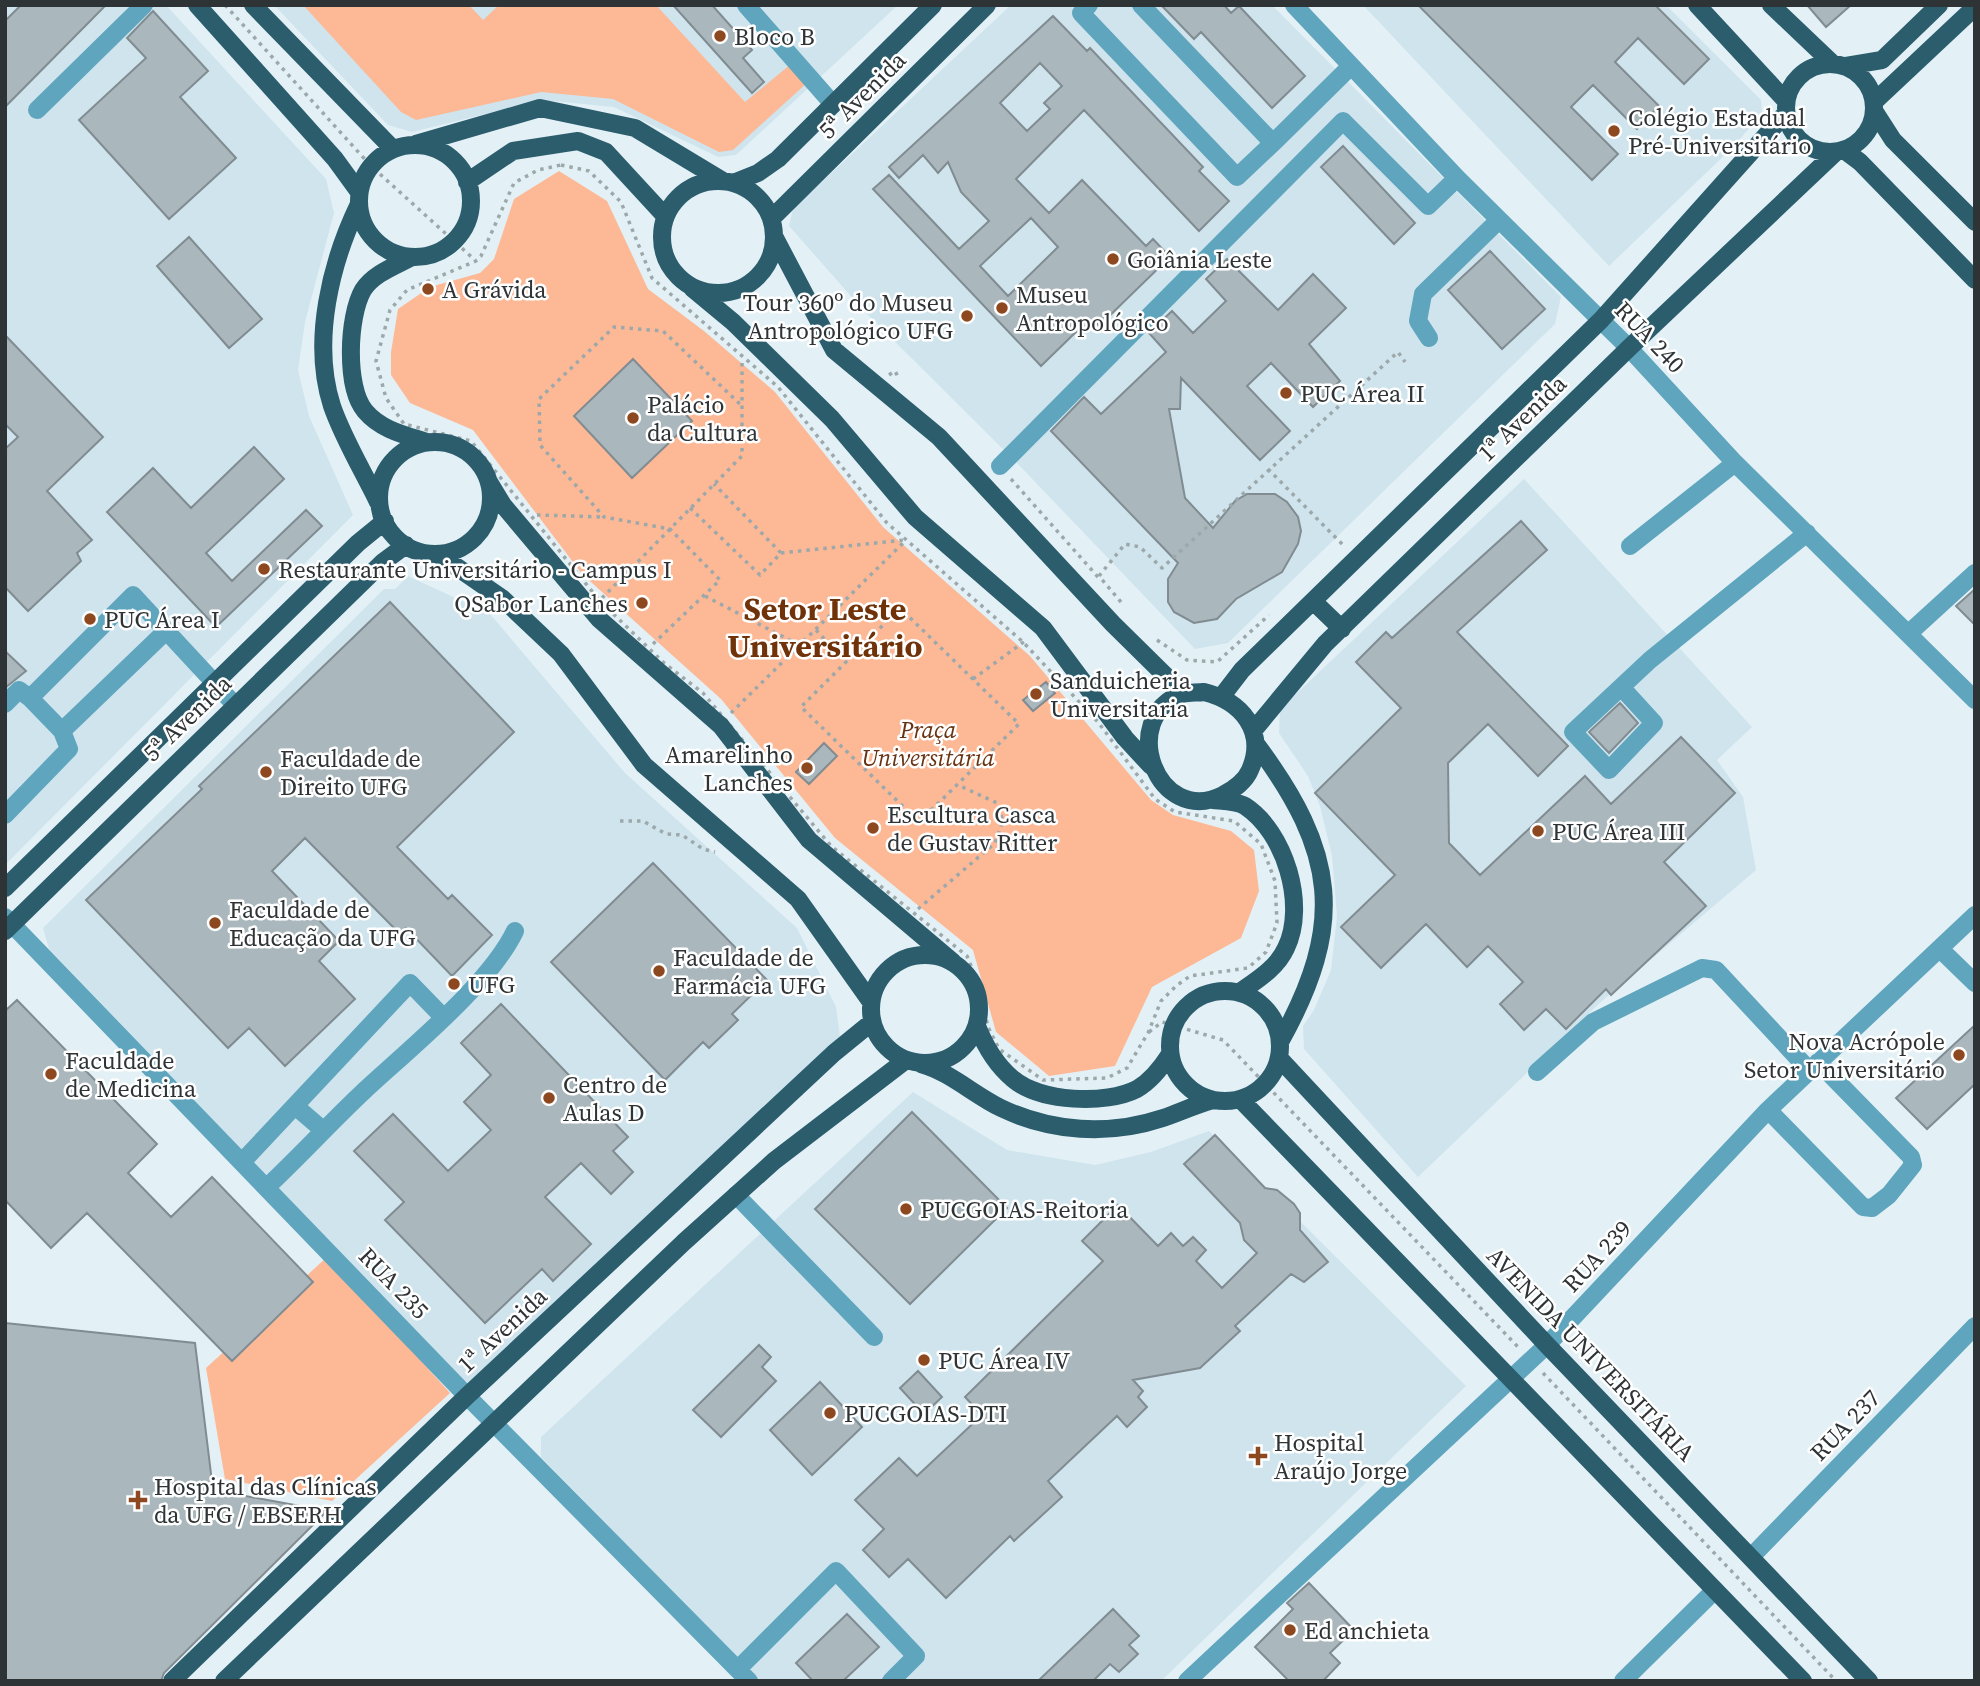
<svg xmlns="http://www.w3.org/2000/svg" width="1980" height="1686" viewBox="0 0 1980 1686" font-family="'Source Serif 4',serif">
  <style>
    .built { fill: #cfe4ed }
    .green { fill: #fdb895 }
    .building { fill: #aab7bc; stroke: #808c91; stroke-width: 2; fill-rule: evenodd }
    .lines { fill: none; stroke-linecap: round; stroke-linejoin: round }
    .path { stroke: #9da8ab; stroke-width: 3.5; stroke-dasharray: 3.5 5; stroke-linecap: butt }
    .minor { stroke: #5fa5bd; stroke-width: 18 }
    .major { stroke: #2b5d6d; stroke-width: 18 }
    .poi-dot { fill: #8d481f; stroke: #fff; stroke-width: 2.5 }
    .labels { text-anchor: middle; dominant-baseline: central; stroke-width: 5; stroke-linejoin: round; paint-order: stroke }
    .poi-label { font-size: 24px; fill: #2e3335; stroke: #fff; text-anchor: start }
    .street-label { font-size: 24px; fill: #2e3335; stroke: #fff }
    .park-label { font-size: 24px; font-style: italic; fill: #683313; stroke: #fff }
    .district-label { font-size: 32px; font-weight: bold; fill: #703309; stroke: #fff }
  </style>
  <rect width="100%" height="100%" fill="#e3f1f6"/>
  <path class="built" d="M10,5H166L326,179L334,213L305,322L298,370L309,416L353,515L5,865V10Z
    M274,5H898L736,155L718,157L614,107L542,100L412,132L388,125Z
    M1011,5H1272L1561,297L1555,324L1228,643L1195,649L1016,462L865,312L789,226L793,209Z
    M1363,5H1666L1761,100L1762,114L1731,149L1609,266Z
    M1524,479L1752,727L1717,760L1743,797L1756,870L1602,1001L1418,1177L1304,1049L1303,1026L1314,1010L1331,970L1337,916L1332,856L1320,806L1308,776L1279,733L1280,709Z
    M408,576L490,614L625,773L797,928L836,1007L840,1037L467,1384L49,949L43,928L384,589H395Z
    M913,1092L1007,1150L1095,1165L1151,1152L1209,1131L1466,1386L1161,1681H760L541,1457V1437Z"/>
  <path class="green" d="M303,5H469L483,20L499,5H656L745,102L791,64L807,83L733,150L719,152L613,99L541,92L416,120L401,112Z
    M559,171L607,201L648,289L704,331L775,392L883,527L1030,656L1151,800L1173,815L1231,831L1254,850L1259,891L1241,938L1152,987L1115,1066L1049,1076L996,1032L973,950L835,838L721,699L582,574L473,430L410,403L391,375V352L398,309L430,287L480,273L494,259L514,199Z
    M327,1257L450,1393L332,1501L225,1479L206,1368Z"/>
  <path class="building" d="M21,5H106L5,107V21Z
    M673,5H712L752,50L743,58L764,82L752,93Z
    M1161,5H1224L1231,13L1239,6L1305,76L1272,108L1201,32L1194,39Z
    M1418,5H1655L1709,59L1684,84L1638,38L1615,62L1659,106L1637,129L1593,85L1571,107L1618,154L1592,180Z
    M1807,5H1851L1826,27Z
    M153,11L208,71L180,97L236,158L169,219L79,120L146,58L127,38Z
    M1053,16L1087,51L1090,48L1203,167L1199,171L1229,201L1199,231L1084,110L1016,179L1049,213L1082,180L1146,246L1153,239L1170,257L1099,326L1096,322L1083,334L1079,329L1041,366L873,189L889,175L959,249L989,221L961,192L948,162L938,173L923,155L899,178L889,167ZM1040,63L1062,86L1044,103L1050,109L1027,131L1000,103ZM1031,218L1058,247L1008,296L980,266Z
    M1343,146L1415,223L1394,244L1321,167Z
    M189,237L262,319L229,348L157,266Z
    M1490,251L1545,309L1502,349L1448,290Z
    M1227,259L1278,310L1313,274L1346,308L1309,344L1340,381L1313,407L1271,363L1247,386L1290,431L1260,460L1181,378L1180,409H1169L1185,498L1213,528L1235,501L1247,494H1275L1287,502L1298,517L1301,531L1298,544L1282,572L1236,599L1217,619L1194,623L1174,612L1168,602V579L1178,563L1051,431L1084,397L1101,414L1166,352L1149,333L1172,311L1193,333L1226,301L1206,279Z
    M5,335L103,437L47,491L92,540L77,553L81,561L28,611L5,587V449L18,437L5,424Z
    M633,359L692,421L632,478L574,416Z
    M254,447L284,479L206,553L232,581L306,510L322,526L216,627L107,512L153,468L191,508Z
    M1521,521L1547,550L1457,632L1568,746L1538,776L1488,724L1448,763L1449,843L1480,875L1585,776L1611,804L1681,737L1735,793L1664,862L1706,906L1611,995L1606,989L1566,1029L1546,1009L1524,1030L1500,1004L1523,982L1488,946L1467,967L1426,924L1381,968L1341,927L1395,875L1315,793L1401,708L1356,662L1386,632L1392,638Z
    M1975,589V625L1956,606Z
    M390,602L514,732L397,847L448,899L452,895L492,935L452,976L406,928L400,934L305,838L272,871L339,941L319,961L355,999L285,1066L249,1028L228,1048L86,900L202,789L199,786Z
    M5,651L26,671L5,688Z
    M1046,682L1055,693L1033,711L1023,700Z
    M1620,703L1638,723L1609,753L1589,732Z
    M824,743L837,756L809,784L796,772Z
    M653,863L767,980L732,1014L738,1020L709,1048L703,1042L665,1080L551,962Z
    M17,1000L157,1144L128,1173L171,1217L212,1177L313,1282L232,1361L87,1213L51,1248L5,1200V1011Z
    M501,1004L628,1137L613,1151L633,1172L611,1194L581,1163L545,1197L591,1244L553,1281L542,1269L485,1323L385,1220L404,1202L354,1151L393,1114L448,1171L491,1130L464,1102L491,1075L461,1043Z
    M1975,1025V1084L1927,1129L1896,1098Z
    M912,1112L1007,1208L910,1304L815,1209Z
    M1215,1135L1265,1188L1277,1190L1294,1204L1300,1213V1230L1328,1262L1304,1282L1291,1274L1235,1326L1240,1331L1200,1368L1133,1380L1143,1391L1138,1397L1147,1407L1127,1427L1117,1416L1048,1481L1062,1497L1014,1541L1010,1536L946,1598L908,1559L889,1577L863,1550L884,1529L855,1500L899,1458L917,1476L982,1415L965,1397L1103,1261L1082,1241L1118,1205L1158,1246L1171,1233L1183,1246L1193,1237L1206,1250L1196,1261L1222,1288L1257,1253L1244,1240L1240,1223L1184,1164Z
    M5,1323L195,1343L213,1490L327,1511L164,1673L161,1681H5Z
    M759,1345L771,1357L762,1367L776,1381L721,1437L693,1410Z
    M918,1371L942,1397L924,1414L900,1388Z
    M820,1382L862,1427L812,1475L770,1430Z
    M1309,1583L1354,1630L1330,1653L1340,1663L1323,1681H1289L1255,1647L1293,1609L1287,1603Z
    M1113,1609L1139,1636L1129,1645L1138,1654L1119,1672L1110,1664L1093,1681H1038Z
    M847,1614L879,1647L843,1681H813L796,1663Z"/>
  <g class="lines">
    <path class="path" d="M225,5L371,166L476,261
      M561,165L589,171L621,202L652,278L778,387L887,523L1023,642L1098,722L1155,799L1175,812L1234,821L1261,844L1275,881L1277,923L1266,952L1248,968L1190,976L1176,986L1161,1001L1148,1033L1127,1068L1107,1078L1043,1080L999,1049L988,1027L978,983L967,956L831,846L703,693L664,663L599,600L471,441L404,424L386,398L376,361L390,310L407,290L476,261L481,256L514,183L538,170Z
      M889,375L895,371L899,379
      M1268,469L1343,545
      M1011,479L1098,577
      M690,508L760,575L781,553L714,484
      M537,515L604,517
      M781,553L904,540
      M705,596L799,645
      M602,598L742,456V358
      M1121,602L1099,576L1125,544L1140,547L1162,568L1398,352L1405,362
      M816,630L846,662L801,707L919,822L1019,724L900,608L846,662
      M1157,640L1187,660L1217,662L1269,615
      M653,644L720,580L670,529L604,517L540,445L539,399L614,327L663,331L742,406
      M973,679L1025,641
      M731,713L906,540
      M620,821H643L666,834L682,835L703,849L715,852
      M918,909L995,843L1003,821L997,803L958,785
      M1149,1032L1162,1022L1223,1040L1519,1348
      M1543,1373L1836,1681"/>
    <path class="minor" d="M746,5L832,103
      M1089,5L1081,13L1237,177L1273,143L1141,5
      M1294,5L1457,178L1629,348L1735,463L1975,700
      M37,110L144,5
      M1273,143L1350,67
      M1429,338L1418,321L1423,294L1499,220
      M1000,466L1343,121L1428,206L1457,178
      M1630,546L1735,463
      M166,631L62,731L30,698L133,595L235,705
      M1908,634L1975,573
      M1622,688L1654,723L1609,770L1573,732L1650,660L1807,533
      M5,704L19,690L30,698
      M5,815L69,749L62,731
      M5,917L467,1396L749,1681
      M1940,949L1975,983
      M1537,1072L1593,1022L1702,968L1716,970L1809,1070
      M295,1106L323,1130
      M1768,1110L1863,1207L1872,1208L1889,1195L1913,1165L1911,1157L1818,1062
      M243,1161L410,983L444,1018
      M268,1186C301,1155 331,1122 364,1091C409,1049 489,985 515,931
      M736,1195L874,1337
      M1751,1557L1975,1326
      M738,1669L836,1571L916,1656L891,1681
      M1187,1681L1547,1345L1768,1110L1975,915
      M1623,1681L1715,1590"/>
    <path class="major" d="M197,5L335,159L359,192
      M253,5L393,149
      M1697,5L1786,101
      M1771,5L1832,63
      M1786 108a44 44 0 1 1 88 0a44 44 0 1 1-88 0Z
      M1846,66L1882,60L1939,5
      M1875,101L1975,7
      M1875,112L1893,140L1975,222
      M416,144L540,108L635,128L723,181
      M359 201a56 56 0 1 1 112 0a56 56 0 1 1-112 0Z
      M1844,150L1860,162L1975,280
      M662 237a56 56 0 1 1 112 0a56 56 0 1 1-112 0Z
      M467,182L513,151L578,141L606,152L665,216
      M733,183L758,173L778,159L933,5
      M359,204C331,262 311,341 332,406C343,438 363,471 378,502
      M771,219L987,5
      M775,238L834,350L939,437L1113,624L1183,693
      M412,257C395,266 373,274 363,290C348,316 345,387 365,411C381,430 405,435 427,442
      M692,288L733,322L832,419L915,517L1043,628L1125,738L1151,766
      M379 498a56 56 0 1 1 112 0a56 56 0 1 1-112 0Z
      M489,482L503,505L599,619L721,726L809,840L953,962
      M438,554L503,599L561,654L644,765L798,899L871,1002
      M1314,602L1342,629
      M1204,692C1241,701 1267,731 1250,770C1245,782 1234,789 1223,795C1157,828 1117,718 1182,694C1188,692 1197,693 1204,692Z
      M1222,696L1242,670L1601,320L1786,113
      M1253,731L1325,644L1629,348L1836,152
      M1256,744C1337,852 1346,924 1280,1042
      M1213,800C1223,801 1237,801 1245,806C1285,832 1307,905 1286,948C1277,968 1257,980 1240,992
      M5,888L358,543L385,521
      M5,931L383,562L406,545
      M871 1009a54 54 0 1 1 108 0a54 54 0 1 1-108 0Z
      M1170 1046a55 55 0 1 1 110 0a55 55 0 1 1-110 0Z
      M977,1026C985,1046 996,1065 1013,1079C1040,1102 1106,1105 1137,1089C1151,1081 1161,1068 1170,1054
      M1279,1058L1547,1345L1869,1681
      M921,1064C950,1072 974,1095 1001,1108C1051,1132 1109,1136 1163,1118C1180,1112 1195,1105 1213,1100
      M1241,1100L1803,1681
      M172,1681L467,1396L834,1053L872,1022
      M224,1681L684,1242L774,1161L906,1060"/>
  </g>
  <g class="poi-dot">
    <circle cx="720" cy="36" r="7"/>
    <circle cx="1614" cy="131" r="7"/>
    <circle cx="1113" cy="259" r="7"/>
    <circle cx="428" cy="289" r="7"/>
    <circle cx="1002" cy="308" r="7"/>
    <circle cx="967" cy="316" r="7"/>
    <circle cx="1286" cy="393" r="7"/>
    <circle cx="633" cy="418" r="7"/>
    <circle cx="264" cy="569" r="7"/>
    <circle cx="642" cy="603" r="7"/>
    <circle cx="90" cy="619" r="7"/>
    <circle cx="1036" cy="694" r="7"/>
    <circle cx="807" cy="768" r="7"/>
    <circle cx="266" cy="772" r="7"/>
    <circle cx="873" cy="828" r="7"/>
    <circle cx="1538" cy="831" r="7"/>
    <circle cx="215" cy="923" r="7"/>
    <circle cx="659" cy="971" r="7"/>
    <circle cx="454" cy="984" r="7"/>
    <circle cx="1959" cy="1055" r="7"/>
    <circle cx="51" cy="1074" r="7"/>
    <circle cx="549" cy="1098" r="7"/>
    <circle cx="906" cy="1209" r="7"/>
    <circle cx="924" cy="1360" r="7"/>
    <circle cx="830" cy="1413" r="7"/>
    <path d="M1254.5 1445.5h7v7h7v7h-7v7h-7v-7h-7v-7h7z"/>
    <path d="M134.5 1489.5h7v7h7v7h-7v7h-7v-7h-7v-7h7z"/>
    <circle cx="1290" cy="1630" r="7"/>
  </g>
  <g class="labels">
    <g class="poi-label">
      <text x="734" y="36">Bloco B</text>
      <text x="1628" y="117">Colégio Estadual<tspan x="1628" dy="28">Pré-Universitário</tspan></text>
      <text x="1127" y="259">Goiânia Leste</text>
      <text x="442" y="289">A Grávida</text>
      <text x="1016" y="294">Museu<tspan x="1016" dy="28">Antropológico</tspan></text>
      <text x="953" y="302" text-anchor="end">Tour 360º do Museu<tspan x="953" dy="28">Antropológico UFG</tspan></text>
      <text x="1300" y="393">PUC Área II</text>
      <text x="647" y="404">Palácio<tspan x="647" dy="28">da Cultura</tspan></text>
      <text x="278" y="569">Restaurante Universitário - Campus I</text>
      <text x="628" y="603" text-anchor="end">QSabor Lanches</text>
      <text x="104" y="619">PUC Área I</text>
      <text x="1050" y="680">Sanduicheria<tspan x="1050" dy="28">Universitaria</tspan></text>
      <text x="793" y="754" text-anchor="end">Amarelinho<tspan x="793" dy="28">Lanches</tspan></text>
      <text x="280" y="758">Faculdade de<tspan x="280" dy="28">Direito UFG</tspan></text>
      <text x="887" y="814">Escultura Casca<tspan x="887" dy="28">de Gustav Ritter</tspan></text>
      <text x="1552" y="831">PUC Área III</text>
      <text x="229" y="909">Faculdade de<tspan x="229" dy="28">Educação da UFG</tspan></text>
      <text x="673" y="957">Faculdade de<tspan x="673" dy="28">Farmácia UFG</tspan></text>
      <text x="468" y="984">UFG</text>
      <text x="1945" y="1041" text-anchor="end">Nova Acrópole<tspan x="1945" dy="28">Setor Universitário</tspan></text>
      <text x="65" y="1060">Faculdade<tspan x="65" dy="28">de Medicina</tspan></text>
      <text x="563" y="1084">Centro de<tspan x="563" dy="28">Aulas D</tspan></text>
      <text x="920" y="1209">PUCGOIAS-Reitoria</text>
      <text x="938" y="1360">PUC Área IV</text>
      <text x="844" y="1413">PUCGOIAS-DTI</text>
      <text x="1274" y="1442">Hospital<tspan x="1274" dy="28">Araújo Jorge</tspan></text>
      <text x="154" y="1486">Hospital das Clínicas<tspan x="154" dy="28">da UFG / EBSERH</tspan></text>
      <text x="1304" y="1630">Ed anchieta</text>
    </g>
    <g class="street-label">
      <text transform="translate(862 95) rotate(-45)">5ª Avenida</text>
      <text transform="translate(1650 337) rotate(46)">RUA 240</text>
      <text transform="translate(1522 418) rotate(-44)">1ª Avenida</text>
      <text transform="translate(187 718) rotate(-44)">5ª Avenida</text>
      <text transform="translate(1597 1256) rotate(-47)">RUA 239</text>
      <text transform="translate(394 1283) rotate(46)">RUA 235</text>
      <text transform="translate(502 1330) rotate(-43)">1ª Avenida</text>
      <text transform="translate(1591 1354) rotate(46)">AVENIDA UNIVERSITÁRIA</text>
      <text transform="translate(1845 1425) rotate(-46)">RUA 237</text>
    </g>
    <g class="park-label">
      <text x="928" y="729">Praça<tspan x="928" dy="28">Universitária</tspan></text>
    </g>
    <g class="district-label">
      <text x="825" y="609">Setor Leste<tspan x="825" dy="37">Universitário</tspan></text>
    </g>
  </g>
  <rect width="1980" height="1686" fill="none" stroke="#2e3335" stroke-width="14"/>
</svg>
